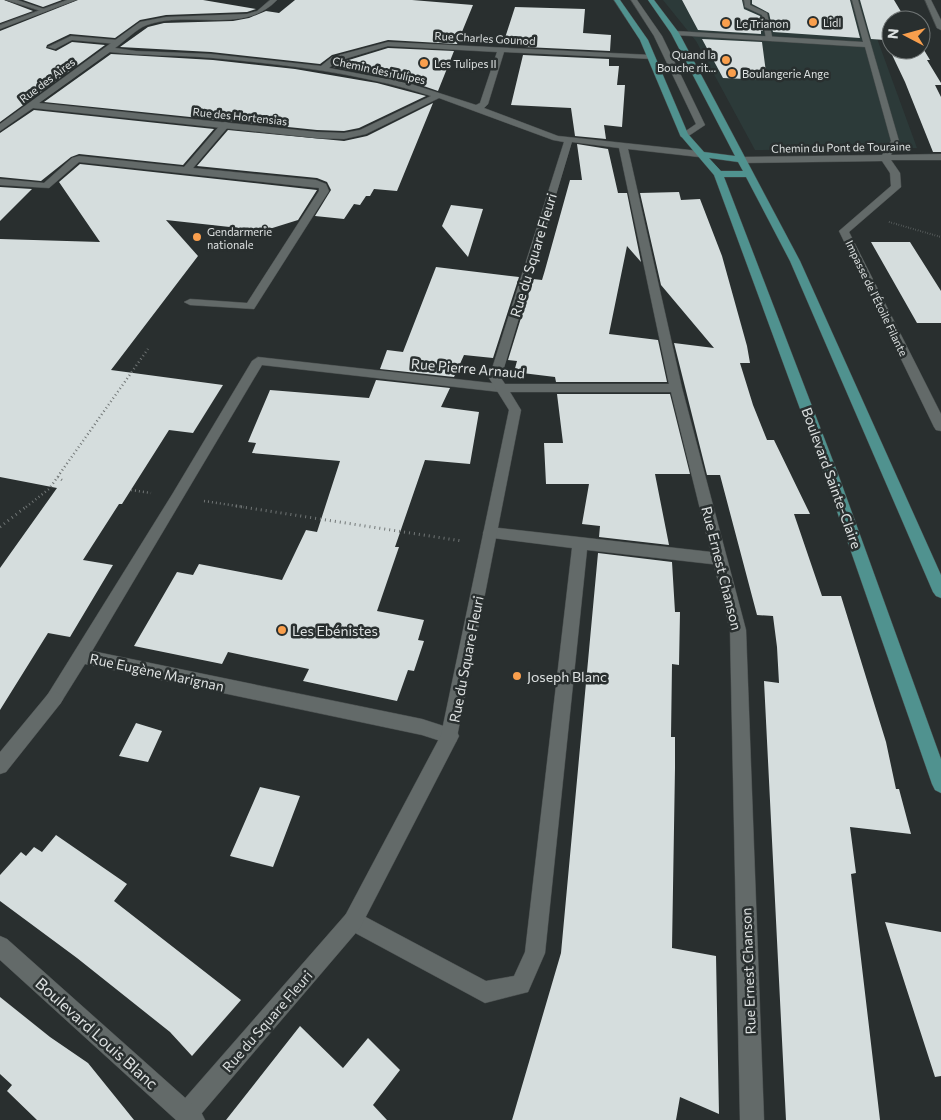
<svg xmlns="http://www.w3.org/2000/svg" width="941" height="1120" viewBox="0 0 941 1120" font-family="Commissioner,sans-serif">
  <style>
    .built { fill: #2c3a39 }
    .building { fill: #d5dddd }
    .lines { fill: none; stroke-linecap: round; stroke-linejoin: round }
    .lane-casing { stroke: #474c4c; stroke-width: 1 }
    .street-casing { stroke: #474c4c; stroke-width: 1 }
    .secondary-casing { stroke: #474c4c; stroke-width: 1 }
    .primary-casing { stroke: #474c4c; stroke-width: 1 }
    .path-far2 { stroke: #717676; stroke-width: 2; stroke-dasharray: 0.5 2; stroke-linecap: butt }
    .path-far1 { stroke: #717676; stroke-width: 2.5; stroke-dasharray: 1 3; stroke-linecap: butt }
    .path { stroke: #717676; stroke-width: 3; stroke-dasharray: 1 4; stroke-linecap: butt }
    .lane { fill: #636a69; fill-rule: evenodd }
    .street { fill: #636a69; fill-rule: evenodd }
    .secondary { fill: #636a69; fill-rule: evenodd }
    .primary { fill: #50928f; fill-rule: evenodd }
    .poi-dot { fill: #f99f4d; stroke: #292f2f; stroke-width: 2 }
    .labels { text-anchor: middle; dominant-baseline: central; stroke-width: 5; stroke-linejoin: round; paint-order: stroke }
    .far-poi-label { font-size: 11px; fill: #dde1e1; stroke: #292f2f; text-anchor: start }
    .far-street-label { font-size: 11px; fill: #dde1e1; stroke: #292f2f }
    .street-label { font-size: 14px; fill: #dde1e1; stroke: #292f2f }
    .poi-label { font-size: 14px; fill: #dde1e1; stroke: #292f2f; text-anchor: start }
    .near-street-label { font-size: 16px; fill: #dde1e1; stroke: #292f2f }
  </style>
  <rect width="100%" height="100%" fill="#292f2f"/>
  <path class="built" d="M663,0H863L917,148L755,150L696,41Z"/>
  <path class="building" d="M0,0H4L33,11L0,23Z
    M23,0H62L43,7Z
    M78,0H203L256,9L247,12L166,15L140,20L115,38L70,34L47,45L46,48L56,51L72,42L105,45L0,122V31Z
    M295,0H412L473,5L457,44L388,40L332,55L320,64L211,52L120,47L148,27L164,23L233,21L249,18L266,11L279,13Z
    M682,0H742L744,9L760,16L763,31H761V34L698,30Z
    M752,0H850L860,38L773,32L769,13L752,4Z
    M860,0H894L906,20H891V50H921V45L930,60H927L941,83V85H935L941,97V152H933L905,82L885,40L871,39Z
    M515,7L585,9L583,33L611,35L610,51L525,47L526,43L504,41Z
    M702,39L762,42L767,80L723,78Z
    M388,48L454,51L438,91L409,81L333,67L339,63Z
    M111,54L213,60L295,69L377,83L426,96L359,128L344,131L317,130L44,102Z
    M523,55L609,59V66H619L617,85H625L622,127L604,125L606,139L575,136L571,108L511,105Z
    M433,103L397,191L374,189L370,196H366L360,205L354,204L344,219L315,216L331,190L327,182L317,178L197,166L228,130L344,141L367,136Z
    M34,110L214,129L183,165L79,154L71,157L41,181L0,177V133Z
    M577,144L608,149L618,193H627L641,262L627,246L609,334L658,340L667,382H556L555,377L514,372L517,361L508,360L533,279L542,280L545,270L570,180H582Z
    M80,164L317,190L298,220L253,234L248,229L166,220L198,256L111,370L223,385L193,433L169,430L122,504H119L83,560L113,565L70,637L48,633L0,710V568L57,488L0,477V239L100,242L59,182Z
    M0,187L32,189L0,221Z
    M679,192L681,200L700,199L722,256L747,346L750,363H740L753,405L767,440H774L810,514H794L822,596H841L886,742L896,789H899L911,834L850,827L856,873L851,874L880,1120H786L764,681L779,683L777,647L773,616L757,615L720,475H707L674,343L714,348L661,285L640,193Z
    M451,205L483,209L468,257L442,226Z
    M871,242H910L941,291V323H917Z
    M436,267L519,277L493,358L464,355L454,377L380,369L387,350L403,352Z
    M376,380L450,388L441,407L479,412L470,464L425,460L395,547H399L377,611L424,620L418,640L424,641L414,671L408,670L397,701L303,681L309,669L228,652L222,664L134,646L177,572L193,575L199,564L282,580L306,530L317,532L340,461L252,453L256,443L248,442L270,390L369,398Z
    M557,394H670L690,474H655L669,545L599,537L600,526L582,524L589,484H546L544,443H563Z
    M598,553L672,562L675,612H680L679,665L672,664L671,737H675V768L672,948L716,956L719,1114L680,1097L676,1120H512L561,953Z
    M136,723L162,731L148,762L119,756Z
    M260,787L300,796L273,867L230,856Z
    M56,835L127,884L114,901L241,1000L192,1056L170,1032L77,958L0,901V875L21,852L26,856L34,847L42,852Z
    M885,922L941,932V1076L935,1077Z
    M0,997L50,1037L88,1063L134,1120H37L7,1091L12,1085L0,1074Z
    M300,1026L343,1068L368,1038L400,1070L373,1105L387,1120H226Z"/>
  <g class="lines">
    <g class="lane-casing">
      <path id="lane" d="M631,0H637L662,36L705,125L687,137H681L680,135L696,124L654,36Z
        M744,0H750V5L767,13L773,41L766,39L762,15L745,7Z
        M71,36L117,40L121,42L117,44L72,40L55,49L48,47Z
        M225,122L228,123V127L193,168L316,180L326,184L329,191L254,309L190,305L184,302L190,299L247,303L319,191V188L79,162L49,188L0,185V179L44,183L72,158L79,156L184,167L222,123Z
        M258,357L500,384L506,388L500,392L262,365L92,651L422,719L456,730L459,736L456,742L450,744L422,735L85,664L60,704L54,707L48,704L45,699L48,694L173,493L252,361Z
        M490,527L720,553L725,555L727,559L725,563L720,565L587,550L545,953L528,992L485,1003L346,928L343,921L346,914L353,911L360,914L486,981L514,976L525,952L572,548L485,537L483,533L485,529Z"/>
    </g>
    <g class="street-casing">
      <path id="street" d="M6,0H17L47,10L44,12Z
        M270,0H277C244,35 189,10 147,25C136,29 125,41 115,48L136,51L211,54L321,66L332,57L388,42L651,55H654V59L504,52L488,104L484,108L558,136L699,151L704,154L699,157L628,149L682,388L746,630L764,1120H740L730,630L671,392H510L521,410L456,742L360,928L196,1120H178L175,1113L179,1105L346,914L441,735L509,410L489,378L564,142L553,140L439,98L366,134L344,139L317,138L33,108L0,131V124L140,22L166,17L247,14L257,11ZM388,46L497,52L480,103L476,105L408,83L329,68L338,61ZM110,52C144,56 178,55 213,58C286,65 361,73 431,96L360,130L344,133L317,132L39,103ZM572,142L619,148L669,384H505L501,378Z
        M852,0H858L899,141L891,155L941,154V160H891L900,173L901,187L849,232L941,414V431L936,430L934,427L839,231L891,186L890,173L882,161L741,163L736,160L741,157L882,155L891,141L865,47L675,35L671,33L675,31L863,42Z
        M925,0H931L941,20V30L937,28Z
        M54,691L60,694L63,699L60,704L6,772L0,774V752L48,694Z"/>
    </g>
    <g class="secondary-casing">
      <path id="secondary" d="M67,0H76L0,29V25Z
        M0,936L7,939L201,1112L205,1120H176L0,960Z"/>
    </g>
    <g class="primary-casing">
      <path id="primary" d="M614,0H620L648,40L688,134L704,152L735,156L671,33L648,0H654L679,33L800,261L941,575V598L936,596L933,592L790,261L746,177H724L838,474L941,759V793L935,790L932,784L824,474L717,183L714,175L680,135L640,40ZM709,158L738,162L743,171H721Z"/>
    </g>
    <path class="path-far2" d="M889,222L941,237"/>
    <path class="path-far1" d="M58,477L62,480
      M131,490L151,493
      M204,501L244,507
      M26,507L49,489L148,349"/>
    <path class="path" d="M236,506L462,541
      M0,527L27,506"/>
    <use href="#lane" class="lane"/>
    <use href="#street" class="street"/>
    <use href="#secondary" class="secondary"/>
    <use href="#primary" class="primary"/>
  </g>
  <g class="poi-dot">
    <circle cx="813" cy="22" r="5"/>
    <circle cx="726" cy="23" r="5"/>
    <circle cx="726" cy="60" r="5"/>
    <circle cx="424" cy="63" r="5"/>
    <circle cx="732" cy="73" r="5"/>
    <circle cx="197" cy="237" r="5"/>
    <circle cx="282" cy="630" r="5"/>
    <circle cx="517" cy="676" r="5"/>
  </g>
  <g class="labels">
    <g class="far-poi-label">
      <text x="823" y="22">Lidl</text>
      <text x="736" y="23">Le Trianon</text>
      <text x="716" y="54" text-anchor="end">Quand la<tspan x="716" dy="13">Bouche rit...</tspan></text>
      <text x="434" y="63">Les Tulipes II</text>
      <text x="742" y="73">Boulangerie Ange</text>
      <text x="207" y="231">Gendarmerie<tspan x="207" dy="13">nationale</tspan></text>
    </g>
    <g class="far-street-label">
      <text transform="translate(485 38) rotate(3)">Rue Charles Gounod</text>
      <text transform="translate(379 70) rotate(12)">Chemin des Tulipes</text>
      <text transform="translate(47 80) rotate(-37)">Rue des Aires</text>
      <text transform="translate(240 116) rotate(6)">Rue des Hortensias</text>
      <text transform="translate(841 147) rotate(-1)">Chemin du Pont de Touraine</text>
      <text transform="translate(877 298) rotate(64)">Impasse de l'Étoile Filante</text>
    </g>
    <g class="street-label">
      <text transform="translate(533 255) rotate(-73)">Rue du Square Fleuri</text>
      <text transform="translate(468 368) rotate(5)">Rue Pierre Arnaud</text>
      <text transform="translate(832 478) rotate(70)">Boulevard Sainte-Claire</text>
      <text transform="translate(722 568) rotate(76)">Rue Ernest Chanson</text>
      <text transform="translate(466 659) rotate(-79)">Rue du Square Fleuri</text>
      <text transform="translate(157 672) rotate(12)">Rue Eugène Marignan</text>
      <text transform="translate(748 971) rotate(-92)">Rue Ernest Chanson</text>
      <text transform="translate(267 1021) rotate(-49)">Rue du Square Fleuri</text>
    </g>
    <g class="poi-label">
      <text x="292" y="630">Les Ebénistes</text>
      <text x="527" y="676">Joseph Blanc</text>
    </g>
    <g class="near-street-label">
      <text transform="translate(97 1033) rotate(42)">Boulevard Louis Blanc</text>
    </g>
  </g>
  <g transform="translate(906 35) rotate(276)"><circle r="24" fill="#292f2f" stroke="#717676"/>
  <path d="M0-4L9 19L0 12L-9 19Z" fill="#f99f4d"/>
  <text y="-8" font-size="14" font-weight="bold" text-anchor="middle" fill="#dde1e1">N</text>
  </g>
</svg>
